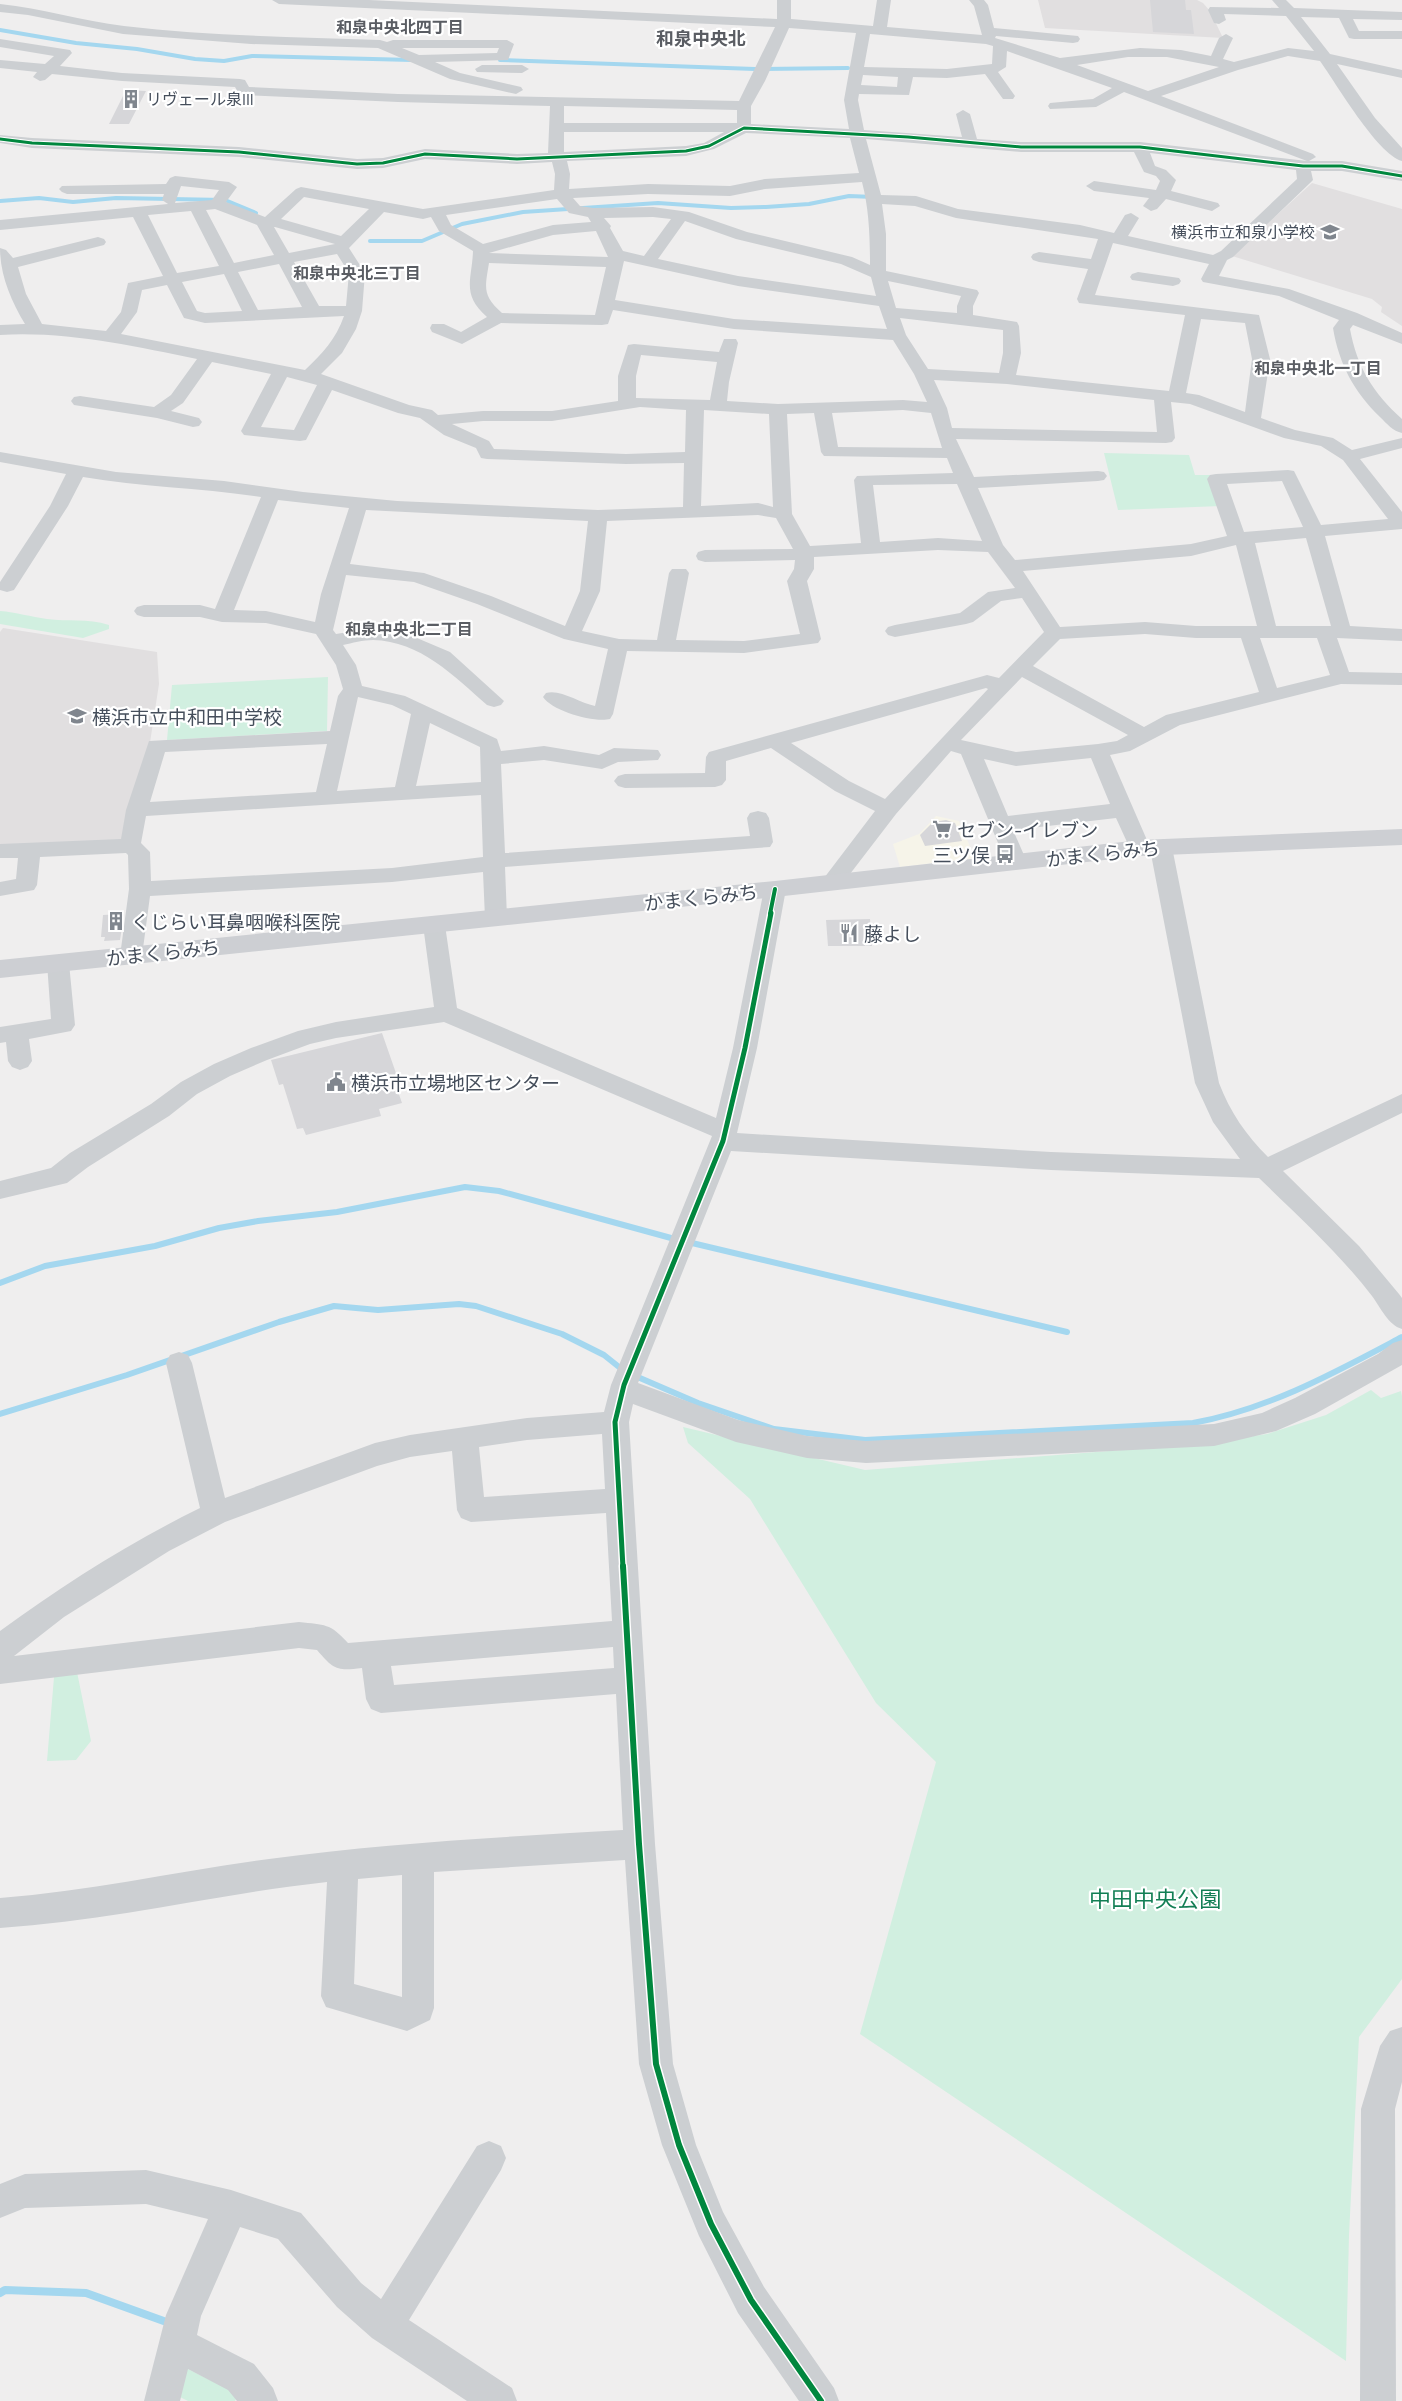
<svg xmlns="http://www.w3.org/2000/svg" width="1402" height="2401" viewBox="0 0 1402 2401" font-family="'Titillium Web','Noto Sans JP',sans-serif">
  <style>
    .commercial { fill: #f6f4e9 }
    .education { fill: #e1dfe0 }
    .green { fill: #d1efe0 }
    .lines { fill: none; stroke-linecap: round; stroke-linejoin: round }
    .stream-far2 { stroke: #a4d7ef; stroke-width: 4 }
    .stream-far1 { stroke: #a4d7ef; stroke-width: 6 }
    .stream { stroke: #a4d7ef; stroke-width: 8 }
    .building { fill: #d6d6d9 }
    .minor { fill: #cccfd2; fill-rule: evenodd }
    .secondary { fill: #cdcfd3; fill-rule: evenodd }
    .cycleway-far3-casing { stroke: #fff; stroke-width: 5 }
    .cycleway-far2-casing { stroke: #fff; stroke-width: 6 }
    .cycleway-far1-casing { stroke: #fff; stroke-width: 8 }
    .cycleway-casing { stroke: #fff; stroke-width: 9 }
    .cycleway-far3 { stroke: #00873e; stroke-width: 3 }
    .cycleway-far2 { stroke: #00873e; stroke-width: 4 }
    .cycleway-far1 { stroke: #00873e; stroke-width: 5 }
    .cycleway { stroke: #00873e; stroke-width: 6 }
    .labels { text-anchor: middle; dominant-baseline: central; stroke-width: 4.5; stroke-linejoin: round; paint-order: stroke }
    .far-neighbourhood-label { font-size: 16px; font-weight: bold; fill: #5a5d63; stroke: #fff }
    .far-poi-label { font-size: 16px; fill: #454e5b; stroke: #fff; text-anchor: start }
    .far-quarter-label { font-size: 18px; font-weight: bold; fill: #5a5d63; stroke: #fff }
    .poi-label { font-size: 19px; fill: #454e5b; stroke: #fff; text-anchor: start }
    .street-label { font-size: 19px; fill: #454e5b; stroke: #fff }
    .near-park-label { font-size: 22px; fill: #137f55; stroke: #fff }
  </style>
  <rect width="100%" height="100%" fill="#efeeee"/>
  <path class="commercial" d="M936,816L959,821L975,858L900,867L893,844L919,834Z"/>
  <path class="education" d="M1038,0H1197L1203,3L1210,11L1223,38L1045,28Z
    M1312,183L1402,209V326L1381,312L1382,307L1372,299L1232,256Z
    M3,628L157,652L159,684L149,749L127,840L0,846V632Z"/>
  <path class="green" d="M1104,453L1189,455L1195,475H1210L1221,506L1118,510Z
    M0,611C16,612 31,617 47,619C68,622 87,618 109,625V629L83,638L0,624Z
    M328,677L327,731L167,740L172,685Z
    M1371,1390L1381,1398L1401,1391L1402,1396V1979L1359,2037L1349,2235L1346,2361L860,2034L936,1762L876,1703L750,1499L688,1443L683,1427L865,1470L1199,1444L1267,1434L1326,1415Z
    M77,1672L91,1741L76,1760L47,1761L54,1677Z
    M184,2367L238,2394L235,2401H188L176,2395Z"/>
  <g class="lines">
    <path class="stream-far2" d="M0,30L76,43L137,49L195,59L224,61L252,56L412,60
      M500,60L755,69L848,68
      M0,201L39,198L73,202L116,198L225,200L256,213
      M370,241H422L462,224L523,212L658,203L731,208L766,207L809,204L849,196L874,197"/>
    <path class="stream-far1" d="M0,1283L45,1266L155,1246L219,1228L258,1221L337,1212L465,1187L499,1191L671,1238L1067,1332
      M633,1375L698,1403L774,1429L865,1440L1193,1423C1269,1409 1334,1373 1402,1337
      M0,1414L127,1375L279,1322L334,1306L378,1310L459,1304L476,1306L562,1334L604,1355L624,1371"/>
    <path class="stream" d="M0,2293L5,2290L86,2293L172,2324"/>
  </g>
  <path class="building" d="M1150,0H1185L1186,10H1191L1194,34L1153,32Z
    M126,90L146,91L129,124H109Z
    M946,820L955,823L962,841L925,846L920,835L933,822Z
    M124,914L120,940L104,941L105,937H101L103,915Z
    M870,919L872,946H828L826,920Z
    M382,1033L397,1076L393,1077L402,1103L379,1109L381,1116L306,1135L303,1128L297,1129L283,1084L279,1085L271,1060Z"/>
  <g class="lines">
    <path class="minor" d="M272,0H369L777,19V0H791V19L873,26L877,0H891L887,27L982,35L974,6L969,0H984L988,5L994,28L1078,36L1080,39L1078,42L1073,43L996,36L995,38L1060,58L1140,48L1181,50L1211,56L1219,38L1226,34L1233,38L1223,59L1234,62L1288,48L1314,51L1286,16L1224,14L1226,20L1219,24L1214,23L1208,10L1210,7L1279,8L1272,0H1286L1294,8L1402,12V20L1353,19L1359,31H1402V39H1354L1349,38L1339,18L1301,17L1330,54L1402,70V78L1337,64L1375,118L1402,148V161C1377,154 1336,83 1320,61L1288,56L1238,70L1161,96L1313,154L1316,157L1309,161H1342L1402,171V181L1342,171H1311L1313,180L1310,183L1233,257L1227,260L1219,276L1289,289L1357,313L1402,333V344L1353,325L1350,329C1357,367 1373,393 1402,419V433C1393,431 1387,424 1380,417C1354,392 1339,364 1333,328L1339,320L1279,296L1203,282L1201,279L1209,264L1113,243L1095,295L1259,315L1270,359L1261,418L1295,430L1333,438L1352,450L1402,438V448L1360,459L1402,512V529L1325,536L1350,626L1402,629V641L1337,638L1349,672L1402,673V685L1341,684L1180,725L1130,751L1110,755L1150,847L1153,842L1161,840L1169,842L1172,847L1219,1083C1230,1112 1246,1135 1268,1157L1402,1094V1113L1283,1171L1359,1246L1399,1294L1402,1298V1329C1388,1325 1381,1308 1372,1296C1339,1253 1298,1216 1259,1178L1051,1170L731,1151L638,1383L738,1420L807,1436L866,1441L1214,1424L1262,1413L1295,1398L1378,1354L1393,1343L1402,1340V1365L1315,1414L1276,1431L1214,1446L866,1463L807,1458L736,1442L633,1404L629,1422L655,1844L673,2064L696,2145L723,2212L764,2287L834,2388L839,2401H799L738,2313L699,2236L662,2145L639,2064L625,1860L434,1872V2008L430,2020L407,2031L326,2007L321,1996L327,1882C217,1894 110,1921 0,1928V1898C91,1891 179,1871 269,1859C386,1843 505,1837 623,1830L616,1694L381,1713L371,1709L366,1699L362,1668C337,1671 334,1670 317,1650L299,1648L0,1684V1631C63,1585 129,1543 200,1508L166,1363L170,1355L179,1352L188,1355L192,1363L225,1498L375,1443L410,1435L527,1418L604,1412L611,1385L712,1136L444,1022L336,1038L310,1044L267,1060L230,1076L197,1094L169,1116L88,1167L67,1183L0,1199V1181L51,1168L70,1153L151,1104L181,1082L214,1064L251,1048L298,1031L336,1022L434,1007L423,925L426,920L434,917L442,920L445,925L457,1008L716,1118L733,1048L764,889L767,884L775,882L783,884L786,889L757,1048L737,1133L1051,1152L1240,1159L1213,1122L1195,1083L1150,849L1148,853L1140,855L1132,853L1116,818L1013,830L1027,862L1024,867L1016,869L1008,867L961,754L951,751L896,814L840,887L832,889L824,887L821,882L875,811L835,791L771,748L726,761V780L722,785L715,787L625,788L618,786L614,781L618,776L625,774L705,773L706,757L709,752L980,677L987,675L999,678L1044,632L1022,598L1001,601L973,622L966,624L895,637L888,635L885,631L888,627L895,625L960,613L988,592L1015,588L988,552L938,550L814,557V569L807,581L821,639L818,643L744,653L627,651L613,714L610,719C594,723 552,711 543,697L546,693C561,689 579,703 595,706L608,649L564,639L477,604L414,582L346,575L333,630L336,634L372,628L405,633L450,652L504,701L501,705L494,707L487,705C454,676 420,641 373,640C363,640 352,643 343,645L356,665L362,686L405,696L497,739L501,751L544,746L599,755L614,748L658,750L661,755L658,760L618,762L602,769L544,760L501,764L505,853L750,836L747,818L750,813L758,811L766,813L769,818L773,842L770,847L505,867L507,918L504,923L496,926L488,923L485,918L483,872L392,882L150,896L142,956L139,962L131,964L123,962L120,956L129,889L128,855L126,853L40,857L37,885L34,890L0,896V882L16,879L18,858H0V844L121,839L126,810L149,741L330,731L338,696L343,689L336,665L316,634L266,623L222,622L200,617H144L137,615L134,611L137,607L144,605H200L215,609L261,497C202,488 142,487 83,477L68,506L14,590L7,592L0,590V582L50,506L66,474L0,462V452L116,472L224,481L303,492L397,501L598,510L683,507L684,463L626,464L487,459L481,458L476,448L444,435L420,418L398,413L332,390L306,440L300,441L244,435L241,431L271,374L212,362L183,403L171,411L199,418L202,422L199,426L193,427L157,418L74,405L71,401L74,397L80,396L154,407L171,395L197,359C132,346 67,331 0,335V325L25,324C11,301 0,275 0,248L6,250L13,258L98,237L104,239L106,242L104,245L18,267L26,294L42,324L106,331L121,312L128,283L163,276L133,217L0,230V220L168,204L162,200L164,194H67L62,192L59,189L62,186L166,184L170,178L175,176L229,182L237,187L226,202L265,217L296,189L301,187L423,209L554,190L555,174L552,162L517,164L425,159L383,168L357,169L239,157L32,148L0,143V135L32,138L239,147L357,159L383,158L425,149L517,154L548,153L550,106L398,102L244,95L239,94L235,87L122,81L52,74L45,80L40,81L33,77L37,72L0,68V60L45,64L54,56L0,47V39L70,50L72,53L60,66L122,73L240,79L245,80L249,87L398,94L739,101L775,27L279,4ZM789,28L856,33L844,100L849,129L751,124V106L765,81ZM870,34L986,44L993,46L992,64L947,69L864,67ZM1007,51L1112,88L1093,99L1050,103L1048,106L1050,109L1096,107L1124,92L1307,161L1140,142H1021L977,139L970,114L963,110L956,114L962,137L864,130L858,100L859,94L909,95L913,77L947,78L985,74L1003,99H1013L1015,96L998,72L1006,67ZM1128,57H1167L1219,67L1148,91L1077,65ZM863,75L898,77L897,87L861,85ZM564,106L737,110V123H564ZM564,132H724L704,143L686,146L564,152ZM746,133L850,138L859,173L765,179L730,186L648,184L569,189L570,174L567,161L686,156L714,149ZM866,139L1021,152H1134L1144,172L1156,176L1160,181L1156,190L1094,181L1086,186L1094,191L1149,198L1143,206L1151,211L1157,209L1166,199L1212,211L1220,206L1218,203L1171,191L1176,180L1166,170L1155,166L1150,153L1296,170L1297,179L1221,251L1213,255L1128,236L1139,218L1131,213L1125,215L1114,233L1080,225L958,209L916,196L881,195ZM862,182C869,209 870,236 870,265L852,257L747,232L689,212L653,207L593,208L580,206L573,198L648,194L730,196L765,189ZM181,186L219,190L212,200L175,203ZM304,197L369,209L341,236L281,219ZM557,199L569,213L588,217L591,222L553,225L483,244L451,225L446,215ZM882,204L915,206L956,218L1098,239L1091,259L1039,252L1033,254L1031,257L1033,260L1039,262L1088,269L1077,299L1079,303L1185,315L1169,391L1016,375L1021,353L1019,326L1017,322L1011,321L973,315V306L979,293L977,290L886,271V234ZM215,209L257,225L274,255L234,263L206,210ZM191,211L219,266L177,273L148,215ZM384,212L423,219L431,217L439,231L473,251C472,280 461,294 487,317L461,332L444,324H432L430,328L432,332L462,344L501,323L602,325L608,324L613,310L734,329L893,340L914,374L927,402L903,400L778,404L727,401L729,382L738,343L736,339H724L719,352L634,344L628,345L618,376V401L552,411H483L438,415L432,410L409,405L321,374L342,353L356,329L362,311L365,273L349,248ZM653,217L671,219L644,256L623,251L610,228L611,226L604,218ZM685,221L736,239L841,264L871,277L876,296L738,276L658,259ZM274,227H275L335,244L289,253ZM596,231L608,257L489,253L553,235ZM337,254L349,273L346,306H319L294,262ZM624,261L738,286L879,306L887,329L734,319L615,300ZM489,263L606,267L595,315L502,313C482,295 485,288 489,263ZM279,264L302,307L258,310L238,272ZM224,274L242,311L205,313L197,311L182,282ZM888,281L961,296L957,306V313L896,308ZM167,285L184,318L205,323L344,316C336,339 322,354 305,370L121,334L137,312L142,290ZM900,318L1003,330V353L999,373L928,369L906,335ZM1201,319L1245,323L1252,359L1245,412L1199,395L1186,393ZM641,355L717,362L710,400L636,398V376ZM287,377L317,385L294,430L261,427ZM934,380L1007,384L1154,400L1157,432L952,428L947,408ZM1171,402L1190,404L1284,438L1321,446L1343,460L1388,519L1321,525L1294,471L1288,470L1216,474L1210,475L1207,479L1227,536L1191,544L1015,560L1003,545L978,488L1098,481L1104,480L1107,476L1104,472L1098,471L974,477L956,439L1166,443L1172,442L1175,438ZM640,407L686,410L685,452L626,454L494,449L489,441L452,424L483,421H552ZM704,410L769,414L773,507L758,503L701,506ZM903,410L931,413L942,448L838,447L832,413ZM814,413L821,452L824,456L947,458L953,473L857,476L854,480L861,543L810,546L792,514L787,414ZM1282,481L1303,527L1244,532L1227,484ZM957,484L982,541L938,538L880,542L873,485ZM278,500L349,508L321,594L315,622L266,611L234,610ZM366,510L588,521L580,591L565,626L491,596L424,573L350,564ZM758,515L776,518L793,549L705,550L698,552L696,556L698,560L705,562L795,560L794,569L787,581L800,634L744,641L676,640L689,573L686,569H672L669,573L657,640L619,639L582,631L600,591L607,521ZM1306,538L1331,626H1276L1255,543ZM1236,545L1257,626H1196L1145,622L1060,627L1023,571L1191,556ZM1145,634L1196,638H1241L1259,692L1166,715L1144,727L1033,666L1060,639ZM1260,638H1317L1330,675L1277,688ZM1022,677L1128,735L1117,741L1098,744L1016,752L961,740ZM986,688L988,689L885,799L849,781L791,743ZM358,697L392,705L411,714L395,787L337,791ZM430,723L480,747L481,782L416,786ZM327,744L316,792L150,802L165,752ZM1091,758L1110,804L1008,816L984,759L1016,766ZM481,795L483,857L392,868L151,881L150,852L141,843L146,816ZM602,1434L605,1489L484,1497L479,1447L527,1440ZM452,1451L457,1510L461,1518L471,1522L606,1513L612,1621L348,1643C330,1623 325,1625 299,1622L14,1656L64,1617L169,1551L225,1522L377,1466L410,1457ZM613,1647L614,1668L394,1685L391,1666ZM402,1875V1997L354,1984L358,1879Z
      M0,4C42,8 82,21 124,26C209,36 295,37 380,40L387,42L393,40H507L514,44L508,60L435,62L460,73L521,87L523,90L516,94L450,79L378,48L251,44L123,34L28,15L0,12ZM402,48H499L497,53L419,55Z
      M482,65H522L529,69L522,73L477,72L475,69Z
      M1138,272L1179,278L1181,281L1179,284L1173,286L1132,280L1130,277L1132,274Z
      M58,955L66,957L69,963L75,1025L71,1031L29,1039L32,1061L28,1067L20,1070L12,1067L8,1061L6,1042L0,1043V1027L51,1019L47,963L50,957Z
      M1402,2027V2082L1395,2109L1396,2401H1360L1361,2109L1380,2046L1390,2031Z
      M489,2141L501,2146L506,2158L501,2170L409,2320L512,2388L517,2401H467L372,2338L337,2307L278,2239L240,2227L201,2316L197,2335L254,2364L273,2388L278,2401H237L228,2390L188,2369L180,2401H144L166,2315L208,2219L146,2204L25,2208L0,2218V2184L25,2174L146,2170L231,2190L301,2213L361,2283L381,2299L477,2146Z"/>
    <path class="secondary" d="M1402,829V845L1140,856L775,897L0,978V960L775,881L1140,840Z"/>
    <g class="cycleway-far3-casing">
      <path id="cycleway-far3" d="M0,139L32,143L239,152L357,164L383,163L425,154L517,159L686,151L709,146L744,128L908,137L1021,147H1140L1303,166H1342L1402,176"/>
    </g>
    <g class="cycleway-far2-casing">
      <path id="cycleway-far2" d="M770,914L775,889"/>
    </g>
    <g class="cycleway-far1-casing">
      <path id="cycleway-far1" d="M623,1568L615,1422L624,1385L723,1141L745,1048L771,913"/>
    </g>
    <g class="cycleway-casing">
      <path id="cycleway" d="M623,1566L639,1844L656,2064L679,2145L711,2224L751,2300L821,2401"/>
    </g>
    <use href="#cycleway-far3" class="cycleway-far3"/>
    <use href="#cycleway-far2" class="cycleway-far2"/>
    <use href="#cycleway-far1" class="cycleway-far1"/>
    <use href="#cycleway" class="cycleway"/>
  </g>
  <defs>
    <g id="building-bare" transform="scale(1.5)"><path d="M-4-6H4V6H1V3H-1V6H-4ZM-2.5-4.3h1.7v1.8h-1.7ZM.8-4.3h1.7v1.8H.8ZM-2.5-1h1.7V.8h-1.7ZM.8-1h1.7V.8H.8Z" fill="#80868e" stroke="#fff" stroke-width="2.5" paint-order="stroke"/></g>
    <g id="school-bare" transform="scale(1.5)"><path d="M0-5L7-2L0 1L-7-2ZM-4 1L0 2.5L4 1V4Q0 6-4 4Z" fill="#80868e" stroke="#fff" stroke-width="2.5" paint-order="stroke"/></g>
    <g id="supermarket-bare" transform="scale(1.5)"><path d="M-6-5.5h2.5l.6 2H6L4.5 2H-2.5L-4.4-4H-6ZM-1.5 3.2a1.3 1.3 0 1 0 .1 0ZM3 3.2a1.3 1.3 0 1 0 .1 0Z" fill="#80868e" stroke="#fff" stroke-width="2.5" paint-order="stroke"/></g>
    <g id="bus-bare" transform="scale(1.5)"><path d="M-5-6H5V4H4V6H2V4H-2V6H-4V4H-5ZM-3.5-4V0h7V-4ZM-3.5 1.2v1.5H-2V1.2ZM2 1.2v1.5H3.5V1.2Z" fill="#80868e" stroke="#fff" stroke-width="2.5" paint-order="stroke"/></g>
    <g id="restaurant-bare" transform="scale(1.5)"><path d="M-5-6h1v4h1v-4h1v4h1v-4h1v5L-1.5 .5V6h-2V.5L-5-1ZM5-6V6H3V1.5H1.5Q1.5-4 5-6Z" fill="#80868e" stroke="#fff" stroke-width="2.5" paint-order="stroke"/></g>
    <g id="civic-bare" transform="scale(1.5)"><path d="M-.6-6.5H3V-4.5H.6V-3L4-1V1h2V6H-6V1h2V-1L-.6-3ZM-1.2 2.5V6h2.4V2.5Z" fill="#80868e" stroke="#fff" stroke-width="2.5" paint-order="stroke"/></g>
  </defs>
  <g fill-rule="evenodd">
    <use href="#building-bare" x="131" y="99"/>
    <use href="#school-bare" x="1330" y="232"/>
    <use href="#school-bare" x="77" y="716"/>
    <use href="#supermarket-bare" x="942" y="829"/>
    <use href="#bus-bare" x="1005" y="854"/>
    <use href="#building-bare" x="116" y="921"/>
    <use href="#restaurant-bare" x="849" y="933"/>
    <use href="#civic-bare" x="336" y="1082"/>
  </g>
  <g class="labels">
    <g class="far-neighbourhood-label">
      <text x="400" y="27">和泉中央北四丁目</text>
      <text x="357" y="273">和泉中央北三丁目</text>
      <text x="1318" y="368">和泉中央北一丁目</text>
      <text x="409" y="629">和泉中央北二丁目</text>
    </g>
    <g class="far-poi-label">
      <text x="146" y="99">リヴェール泉III</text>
      <text x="1315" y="232" text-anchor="end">横浜市立和泉小学校</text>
    </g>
    <g class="far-quarter-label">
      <text x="701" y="38">和泉中央北</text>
    </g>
    <g class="poi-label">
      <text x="92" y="716">横浜市立中和田中学校</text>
      <text x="957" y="829">セブン-イレブン</text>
      <text x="990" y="854" text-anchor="end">三ツ俣</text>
      <text x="131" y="921">くじらい耳鼻咽喉科医院</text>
      <text x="864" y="933">藤よし</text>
      <text x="351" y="1082">横浜市立場地区センター</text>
    </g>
    <g class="street-label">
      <text transform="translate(1103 853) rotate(-6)">かまくらみち</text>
      <text transform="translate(701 897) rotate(-6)">かまくらみち</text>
      <text transform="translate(163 952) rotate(-6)">かまくらみち</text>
    </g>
    <g class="near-park-label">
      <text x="1155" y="1899">中田中央公園</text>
    </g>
  </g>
</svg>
